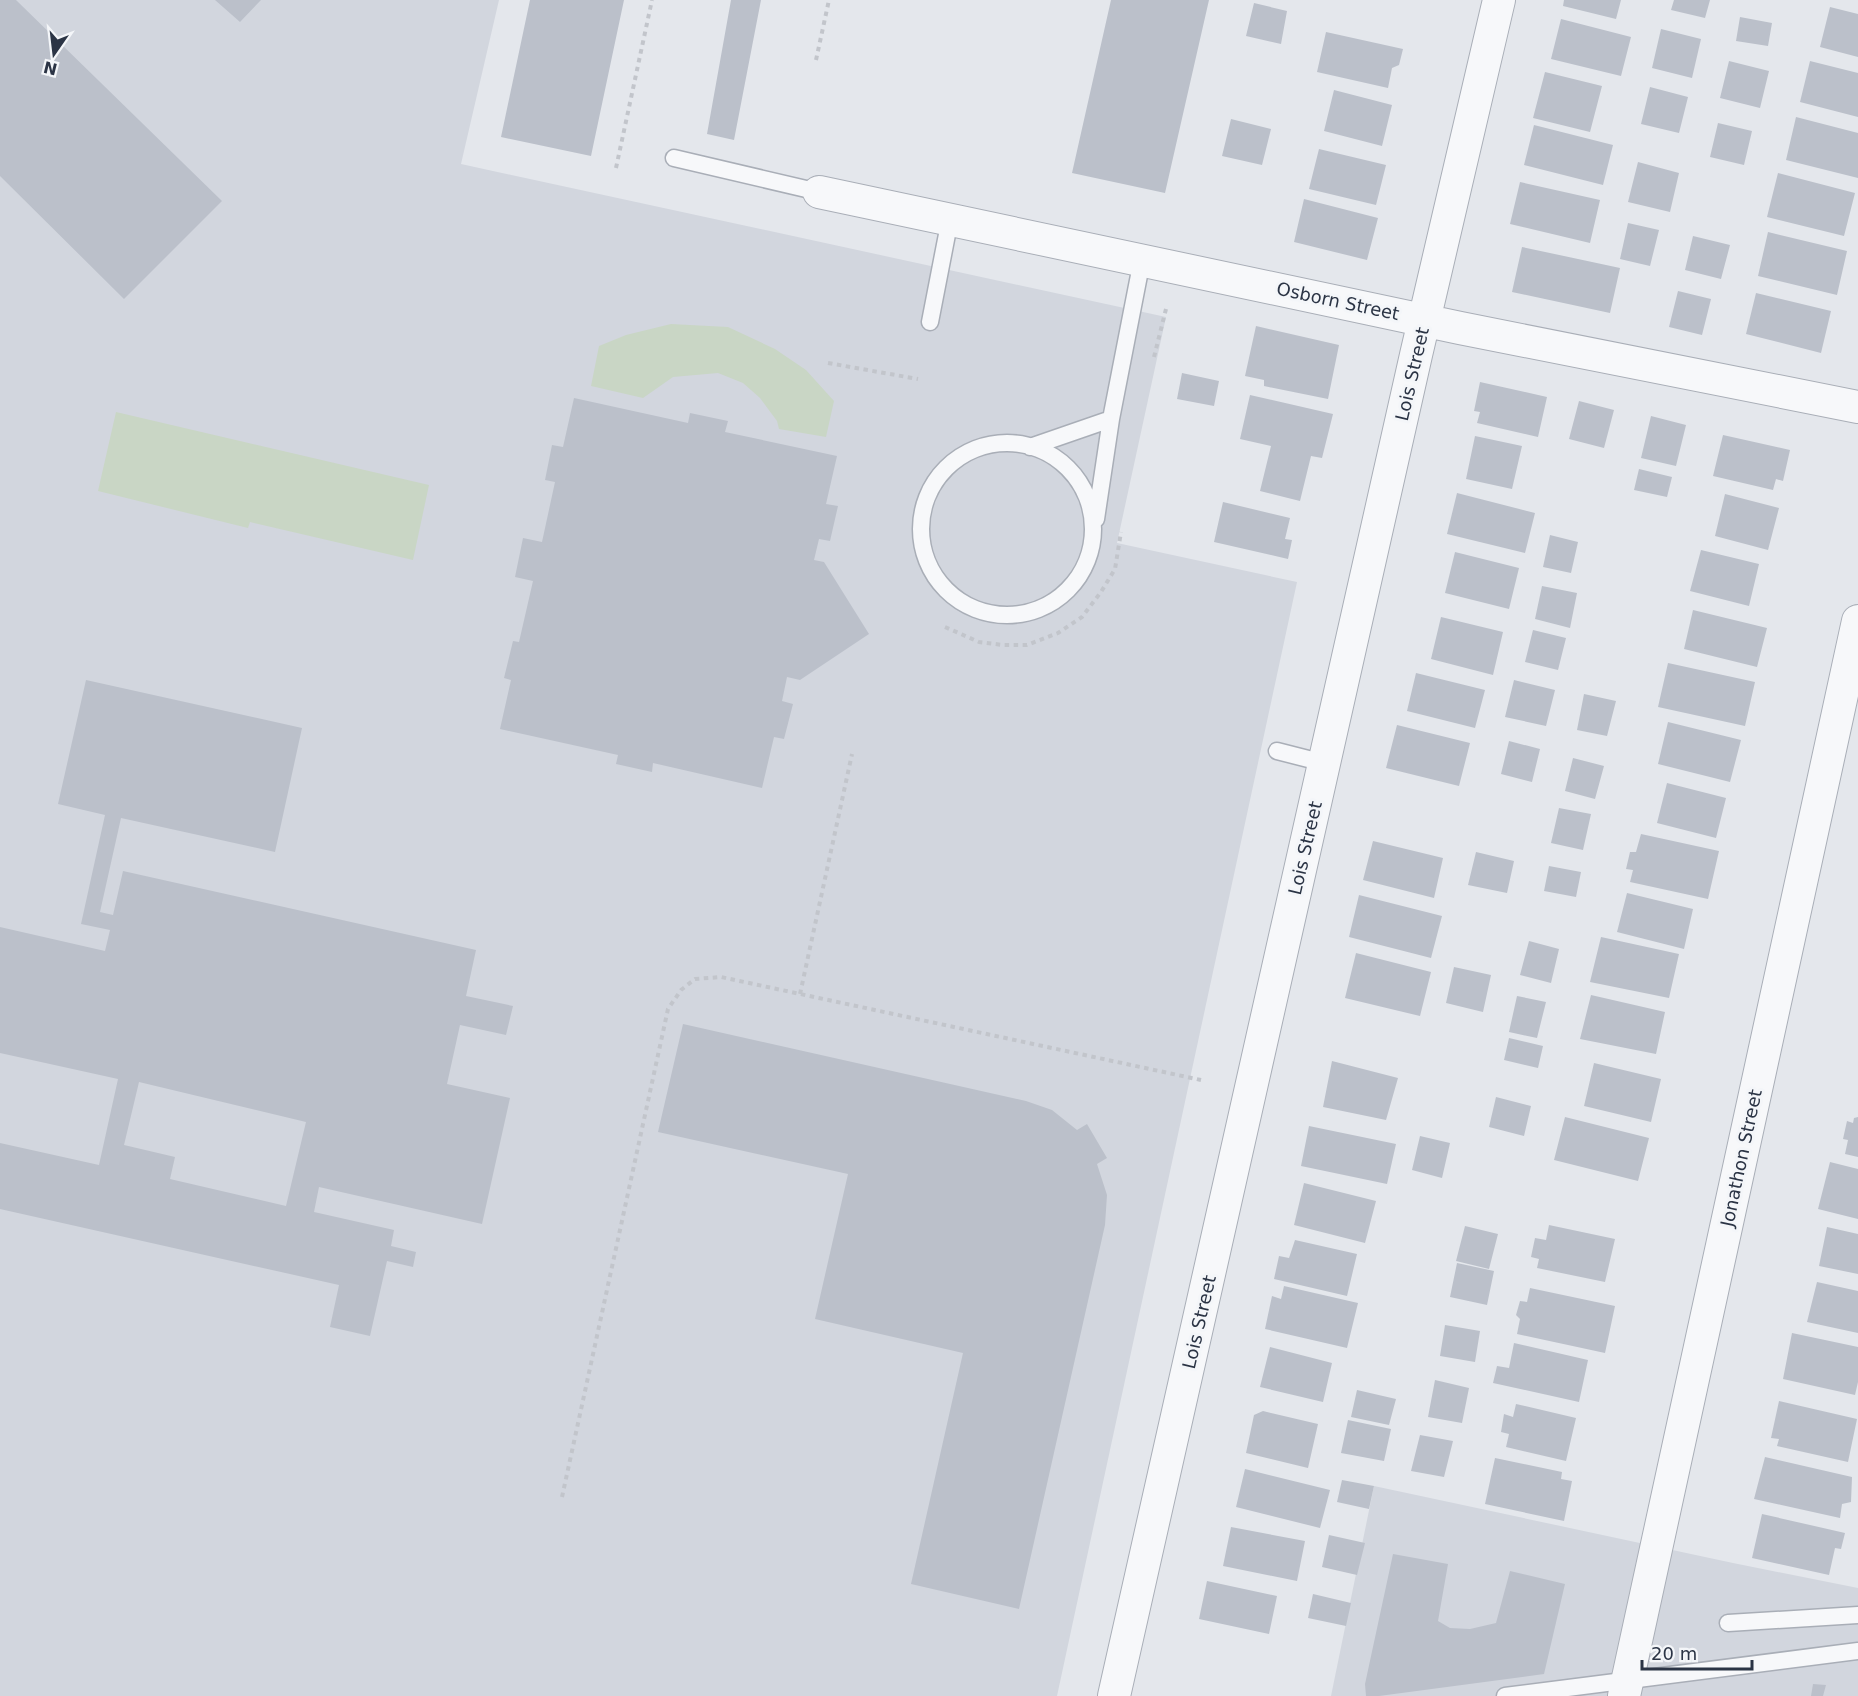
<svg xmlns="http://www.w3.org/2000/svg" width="1858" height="1696" viewBox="0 0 1858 1696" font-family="'DejaVu Sans',sans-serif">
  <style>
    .built { fill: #d2d6de }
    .green { fill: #c9d6c5 }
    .building { fill: #bbc0ca; fill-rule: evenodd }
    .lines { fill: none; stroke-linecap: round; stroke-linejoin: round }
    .lane-casing { stroke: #a9aeb7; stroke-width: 19 }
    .street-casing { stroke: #a9aeb7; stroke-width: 34 }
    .path { stroke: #c2c5cb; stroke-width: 4; stroke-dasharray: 4.5 4.5; stroke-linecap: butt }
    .lane { stroke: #f7f8fa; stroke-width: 16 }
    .street { stroke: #f7f8fa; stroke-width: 32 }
    .labels { text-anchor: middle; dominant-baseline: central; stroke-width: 6; stroke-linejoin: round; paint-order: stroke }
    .street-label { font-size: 18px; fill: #2b3445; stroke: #f4f6f9 }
  </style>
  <rect width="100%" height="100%" fill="#e4e7ec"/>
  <path class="built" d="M0,0H499L461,164L1166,317L1117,543L1297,582L1057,1696H0Z
    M1374,1486L1733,1563L1858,1588V1696H1331Z"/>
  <path class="green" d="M671,324L728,327L775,349L806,370L834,401L826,437L779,429L777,421L760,398L743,383L718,373L673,377L643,398L591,386L599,346L626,335Z
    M116,412L429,485L413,560L250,522L248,528L98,491Z"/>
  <path class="building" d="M0,0H16L222,201L124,299L0,176Z
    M215,0H261L240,22Z
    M530,0H624L591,156L501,137Z
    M731,0H761L734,140L707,134Z
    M1111,0H1209L1165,193L1072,173Z
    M1564,0H1621L1616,19L1563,6Z
    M1674,0H1710L1705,18L1671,10Z
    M1254,3L1287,11L1281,44L1246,36Z
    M1830,7L1858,14V57L1820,47Z
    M1740,17L1772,23L1768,46L1736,41Z
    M1561,19L1631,37L1621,76L1551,59Z
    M1661,29L1701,39L1692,78L1652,68Z
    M1326,32L1403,49L1399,65L1392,68L1388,88L1317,72Z
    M1729,61L1769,71L1760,108L1720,98Z
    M1810,61L1858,73V117L1800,102Z
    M1545,72L1602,86L1590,132L1533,118Z
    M1650,87L1688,97L1679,133L1641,124Z
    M1334,90L1392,105L1382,146L1324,131Z
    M1796,117L1858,133V178L1786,160Z
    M1231,119L1271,129L1262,165L1222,156Z
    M1718,123L1752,131L1744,165L1710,157Z
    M1534,125L1613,145L1603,185L1524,165Z
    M1319,149L1386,165L1376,205L1309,189Z
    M1638,162L1679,173L1670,212L1628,202Z
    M1778,173L1855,193L1844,236L1767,217Z
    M1520,182L1600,200L1590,243L1510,224Z
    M1304,199L1378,218L1367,260L1294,242Z
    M1628,223L1659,230L1650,266L1620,259Z
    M1768,232L1847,251L1837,295L1758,276Z
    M1693,236L1730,245L1721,279L1685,270Z
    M1522,247L1620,268L1610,313L1512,292Z
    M1678,291L1711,299L1702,335L1669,327Z
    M1756,293L1831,311L1821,353L1746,334Z
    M1256,326L1339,345L1328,399L1264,386V380L1245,376Z
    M1182,373L1219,381L1214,406L1177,399Z
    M1480,382L1547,397L1538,437L1477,423L1480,412L1474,411Z
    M1250,395L1333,414L1322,458L1311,456L1300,501L1260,491L1271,446L1240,439Z
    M574,398L688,423L690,413L728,421L725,432L837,456L826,504L838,506L830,541L819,539L814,560L824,562L869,634L800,680L787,677L782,701L793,704L784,739L774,737L762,788L653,763L652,772L616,764L618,755L500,729L511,680L504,678L513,641L519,642L533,581L515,577L523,538L542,542L555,482L545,480L552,445L563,447Z
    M1579,401L1614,410L1604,448L1569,439Z
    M1651,416L1686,425L1676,466L1641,458Z
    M1723,435L1790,450L1783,481L1776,479L1773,490L1713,476Z
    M1475,436L1522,446L1512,489L1466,479Z
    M1639,469L1672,477L1667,497L1634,490Z
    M1457,493L1535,513L1525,553L1447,534Z
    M1725,494L1779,508L1768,550L1715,536Z
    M1223,502L1290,518L1285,539L1292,540L1288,559L1214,542Z
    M1550,535L1578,542L1571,573L1543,567Z
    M1701,550L1759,564L1749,606L1690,591Z
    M1455,552L1519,568L1509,609L1445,593Z
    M1542,586L1577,593L1570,628L1535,619Z
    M1693,610L1767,628L1757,667L1684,649Z
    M1441,617L1503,632L1493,675L1431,659Z
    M1533,630L1566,638L1558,670L1525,662Z
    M1668,663L1755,682L1745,726L1658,707Z
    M1416,673L1485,690L1475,728L1407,711Z
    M86,680L302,728L275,852L121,818L100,912L113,915L123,871L476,950L466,996L513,1006L506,1035L460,1025L447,1084L510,1098L482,1224L319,1187L314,1212L394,1230L391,1246L416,1252L413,1267L387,1261L370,1336L330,1327L339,1285L0,1209V1143L99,1165L118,1079L0,1053V927L105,951L110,930L81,924L105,815L58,804ZM139,1082L306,1122L286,1206L170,1179L175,1157L124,1145Z
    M1514,680L1555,690L1546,726L1505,717Z
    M1584,694L1616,701L1607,736L1577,730Z
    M1668,722L1741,740L1730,782L1658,764Z
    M1397,725L1470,743L1459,786L1386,768Z
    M1509,741L1540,749L1532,782L1501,774Z
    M1573,758L1604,766L1595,799L1565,791Z
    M1667,783L1726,798L1716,838L1657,823Z
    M1559,808L1591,814L1583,850L1551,843Z
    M1641,834L1719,851L1708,899L1630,882L1633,870L1626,869L1630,852H1636Z
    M1373,841L1443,858L1434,898L1363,880Z
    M1476,852L1514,861L1507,893L1468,885Z
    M1549,866L1581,872L1576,897L1544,891Z
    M1627,893L1693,909L1684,949L1617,932Z
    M1359,895L1442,916L1431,958L1349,937Z
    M1601,937L1679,954L1669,998L1590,982Z
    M1529,941L1559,949L1551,983L1520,975Z
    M1356,953L1431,972L1420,1016L1345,998Z
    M1454,967L1491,975L1483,1012L1446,1003Z
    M1591,995L1665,1012L1656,1054L1580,1039Z
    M1517,996L1546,1002L1537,1038L1509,1032Z
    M683,1024L1026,1101L1052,1110L1077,1130L1087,1124L1107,1158L1097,1164L1107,1195L1105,1225L1019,1609L911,1584L963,1353L815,1319L848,1174L658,1132Z
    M1509,1038L1543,1046L1538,1068L1504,1060Z
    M1332,1061L1398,1078L1386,1120L1323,1107Z
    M1594,1063L1661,1079L1651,1122L1584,1106Z
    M1496,1097L1531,1106L1524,1136L1489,1127Z
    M1565,1117L1649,1138L1638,1181L1554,1160Z
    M1858,1117V1157L1845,1154L1848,1140L1843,1139L1847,1121L1853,1123L1854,1118Z
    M1309,1126L1396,1144L1387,1184L1301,1166Z
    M1420,1136L1450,1143L1442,1178L1412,1170Z
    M1830,1162L1858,1169V1219L1818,1209Z
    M1304,1183L1376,1201L1365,1243L1294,1225Z
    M1549,1225L1615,1239L1605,1282L1537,1268L1539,1259L1531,1257L1535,1238L1546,1240Z
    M1465,1226L1498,1234L1489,1269L1456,1261Z
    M1827,1227L1858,1234V1274L1819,1266Z
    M1295,1240L1357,1254L1347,1296L1274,1279L1279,1256L1289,1258Z
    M1457,1263L1494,1271L1487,1305L1450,1297Z
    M1817,1282L1858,1291V1333L1807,1322Z
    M1284,1286L1358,1303L1347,1348L1265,1329L1272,1296L1281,1299Z
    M1530,1288L1615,1306L1605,1353L1517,1334L1520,1319L1516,1315L1520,1301L1527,1302Z
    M1445,1325L1480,1331L1475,1362L1440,1356Z
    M1792,1333L1858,1347V1382L1855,1395L1783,1379Z
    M1514,1343L1588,1360L1579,1402L1493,1383L1497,1366L1509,1368Z
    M1270,1347L1332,1363L1323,1402L1260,1387Z
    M1435,1380L1469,1388L1462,1423L1428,1417Z
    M1357,1390L1396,1399L1389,1425L1351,1417Z
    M1779,1401L1857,1419L1848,1462L1777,1446L1779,1439L1771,1438Z
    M1516,1404L1576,1418L1566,1461L1506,1447L1509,1434L1501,1432L1504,1414L1513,1417Z
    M1263,1411L1318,1424L1308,1468L1246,1453L1254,1415Z
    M1348,1420L1391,1429L1384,1461L1341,1453Z
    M1420,1435L1453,1441L1444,1477L1411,1471Z
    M1765,1457L1852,1477L1851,1502L1842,1504L1840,1518L1754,1499Z
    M1495,1458L1562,1472L1561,1479L1572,1481L1564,1521L1485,1504Z
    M1245,1469L1330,1490L1320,1528L1236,1507Z
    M1342,1480L1374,1486L1369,1509L1337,1502Z
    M1762,1514L1845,1533L1841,1549L1835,1548L1829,1575L1752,1558Z
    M1231,1527L1305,1541L1297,1581L1223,1566Z
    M1329,1535L1365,1543L1357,1575L1322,1567Z
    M1393,1554L1448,1564L1438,1621L1450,1628L1470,1629L1496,1623L1510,1571L1565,1584L1544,1674L1379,1696H1366L1365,1684Z
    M1207,1581L1277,1596L1269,1634L1199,1619Z
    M1313,1594L1351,1603L1346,1626L1308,1618Z
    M1813,1684L1826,1685L1823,1696H1811Z"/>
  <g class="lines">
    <g class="lane-casing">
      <path id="lane" d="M674,158L819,192
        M930,322L950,219
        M921 529a86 86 0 1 1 172 0a86 86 0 1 1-172 0Z
        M1030,447L1111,419L1142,260
        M1096,519L1111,419
        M1277,751L1324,763
        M1728,1623L1858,1615
        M1505,1696L1858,1651"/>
    </g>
    <g class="street-casing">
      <path id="street" d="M819,192L1460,328L1858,407
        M1114,1696L1416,355L1499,0
        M1624,1696L1858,621"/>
    </g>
    <path class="path" d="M816,60L829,0
      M616,168L652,0
      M1154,357L1166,309
      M828,363L918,379
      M945,627L979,642L1003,645H1027L1058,633L1082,617L1101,592L1115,569L1121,532
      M800,994L852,754
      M562,1497L668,1009L681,990L695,979L721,977L1201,1080"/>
    <use href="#lane" class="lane"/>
    <use href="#street" class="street"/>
  </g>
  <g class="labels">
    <g class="street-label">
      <text transform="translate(1338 301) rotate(12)">Osborn Street</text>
      <text transform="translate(1412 374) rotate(-77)">Lois Street</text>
      <text transform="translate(1305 848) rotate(-77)">Lois Street</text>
      <text transform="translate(1741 1158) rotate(-78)">Jonathon Street</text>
      <text transform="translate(1199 1322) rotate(-77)">Lois Street</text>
    </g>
  </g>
  <g transform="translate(54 54) rotate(194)" stroke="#f4f6f9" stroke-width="4.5" paint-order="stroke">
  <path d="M0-4.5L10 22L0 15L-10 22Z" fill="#2b3445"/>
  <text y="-9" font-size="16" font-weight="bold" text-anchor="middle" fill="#2b3445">N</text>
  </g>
  <path d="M1642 1660v9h110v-9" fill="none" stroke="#2b3445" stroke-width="3"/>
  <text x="1651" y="1660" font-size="18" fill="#2b3445" stroke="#f4f6f9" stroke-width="4.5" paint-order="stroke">20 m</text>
</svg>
